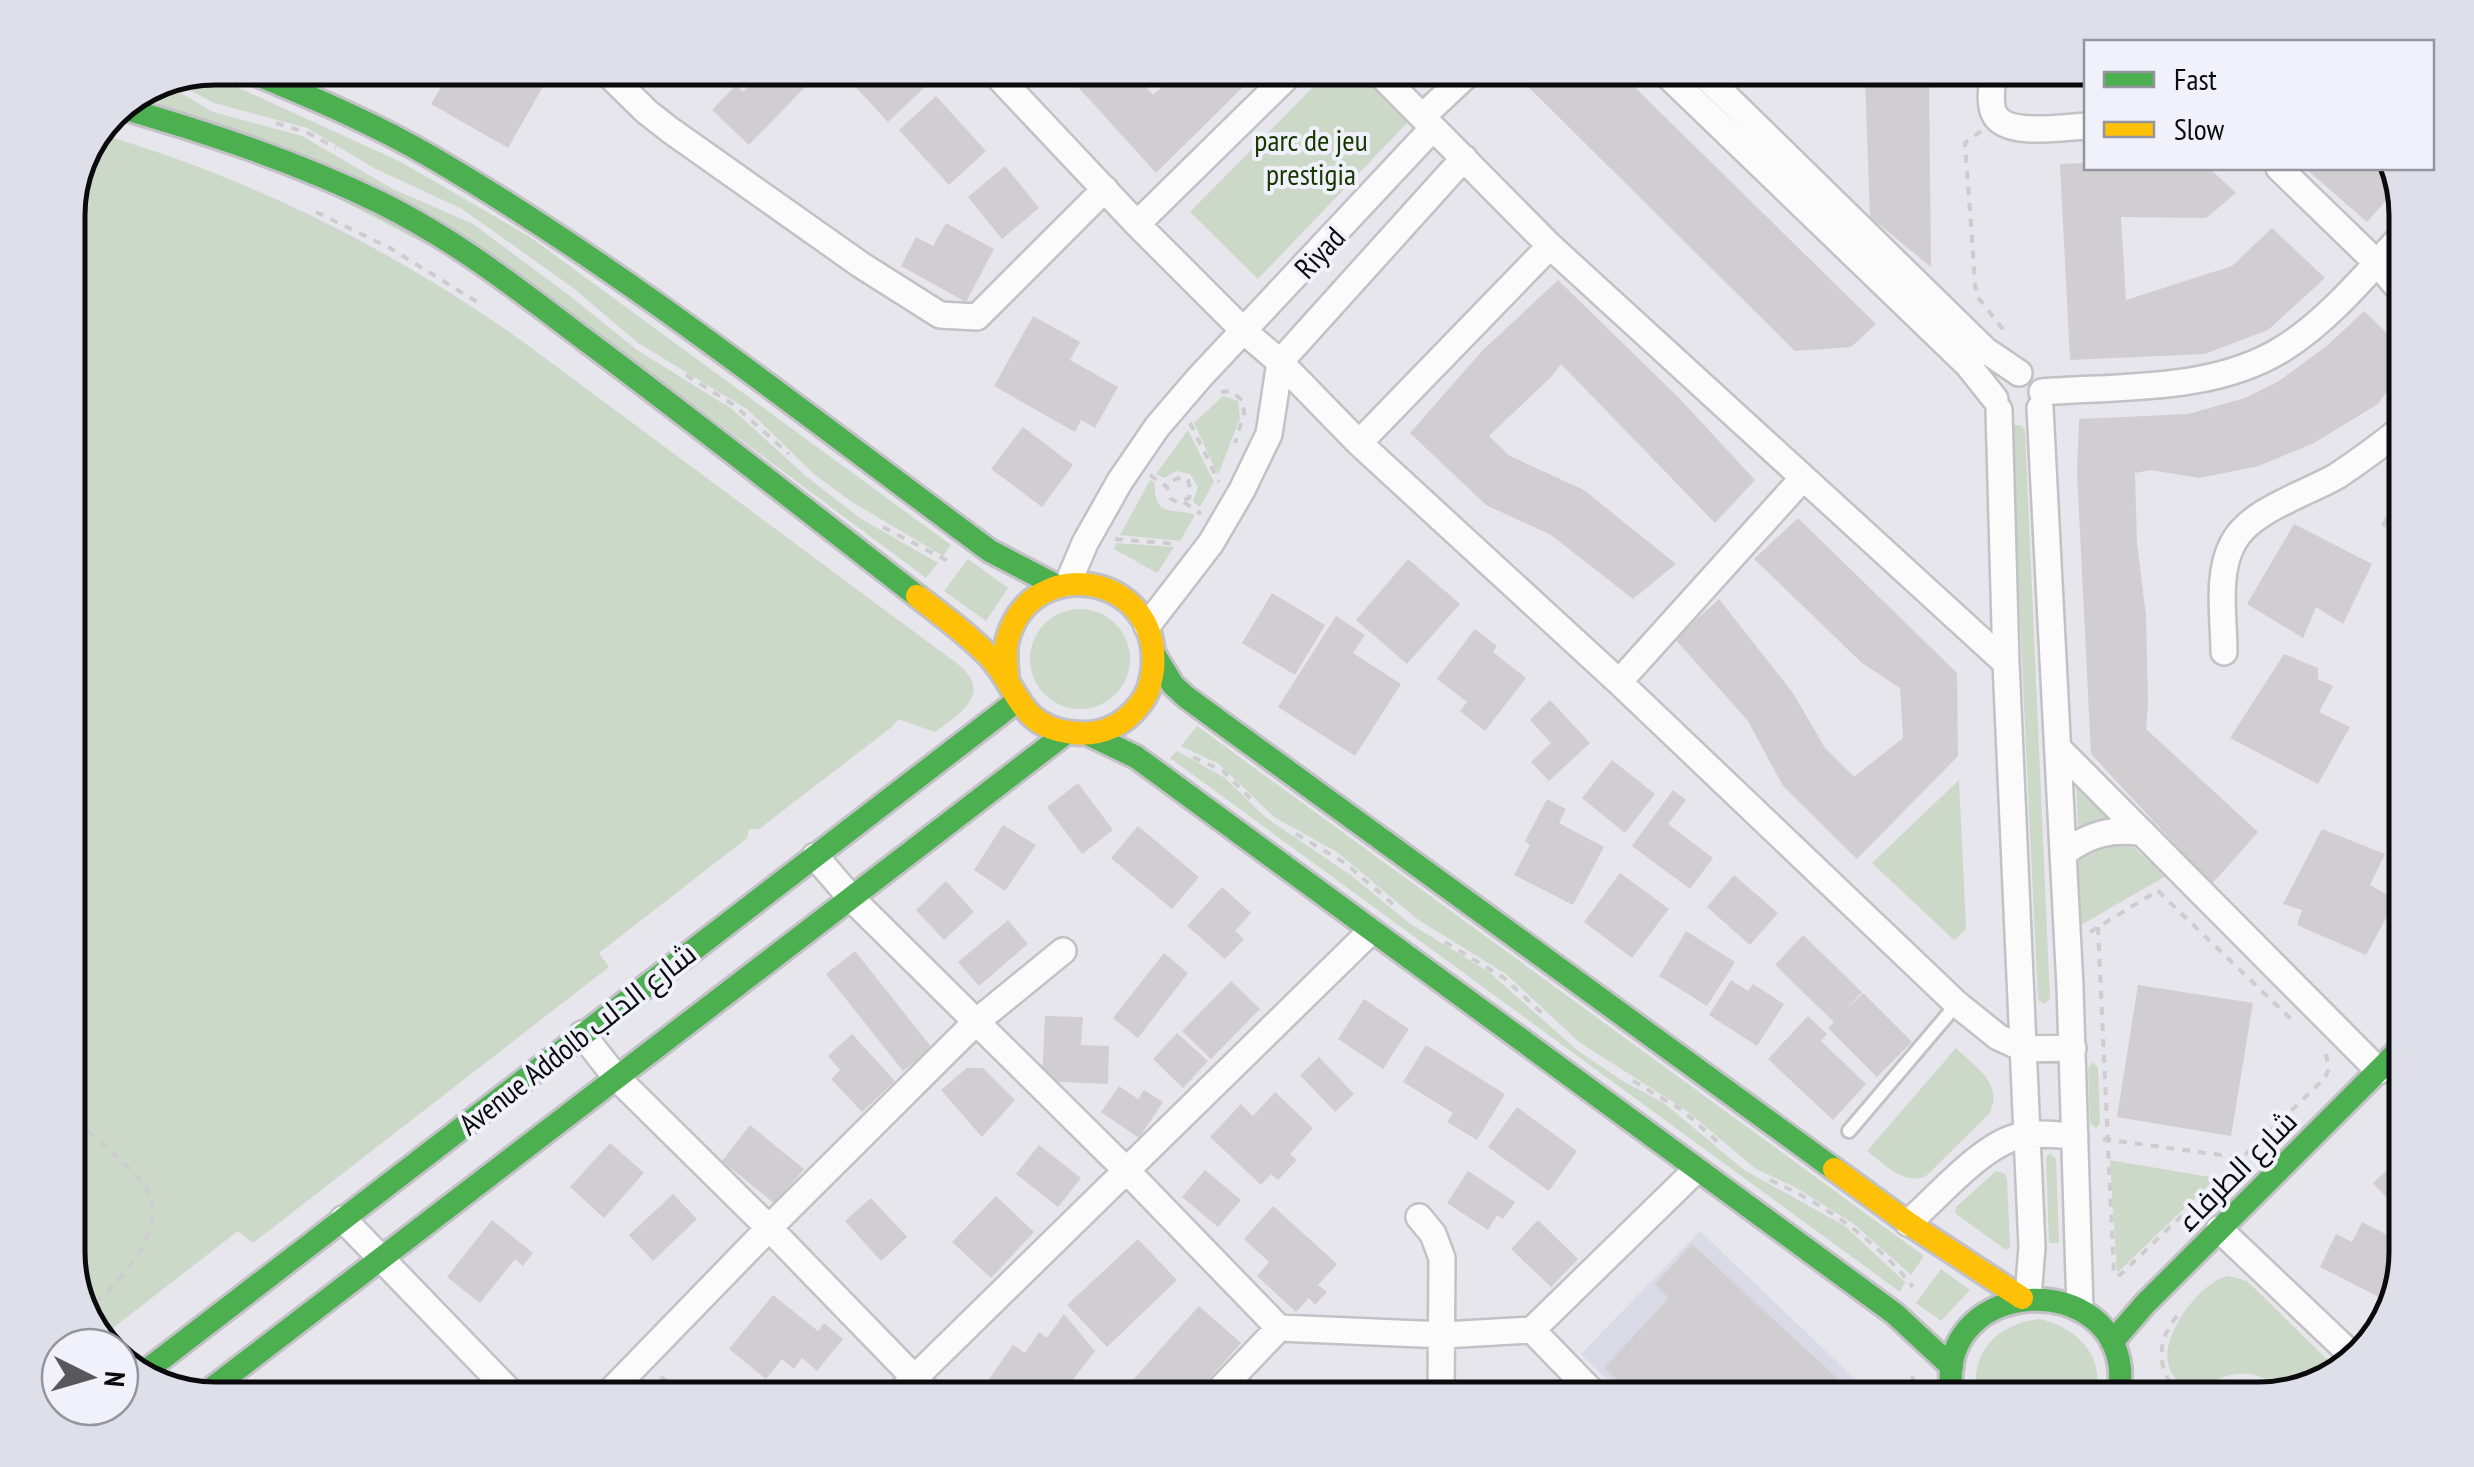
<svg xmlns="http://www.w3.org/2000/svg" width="2474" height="1467" viewBox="0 0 2474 1467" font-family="'PT Sans Narrow',Cairo,sans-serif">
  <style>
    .built { fill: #dadae6 }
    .green { fill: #ccd9c9 }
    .building { fill: #d0ced0 }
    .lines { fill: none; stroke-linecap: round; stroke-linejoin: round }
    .lane-casing { stroke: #c1c1c6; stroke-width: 18 }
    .street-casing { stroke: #c1c1c6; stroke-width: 30 }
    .fast-casing { stroke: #c1c1c6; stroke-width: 28 }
    .slow-casing { stroke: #c1c1c6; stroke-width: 28 }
    .path { stroke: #cdcdcf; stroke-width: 4; stroke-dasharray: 8 8; stroke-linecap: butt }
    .lane { stroke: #fbfbfc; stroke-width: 12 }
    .street { stroke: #fbfbfc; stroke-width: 25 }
    .fast { stroke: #4caf50; stroke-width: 22 }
    .slow { stroke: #ffc107; stroke-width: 22 }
    .labels { text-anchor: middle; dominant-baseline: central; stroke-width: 8; stroke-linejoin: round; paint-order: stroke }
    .park-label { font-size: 30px; fill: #173900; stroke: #f1f1fc }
    .street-label { font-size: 30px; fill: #0b0b0e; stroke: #f1f1fc }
    .rim { fill: none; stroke: #0b0b0e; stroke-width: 5 }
  </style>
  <rect width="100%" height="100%" fill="#e6e6ec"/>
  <path class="built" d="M1700,1231L1876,1399H1626L1581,1354Z"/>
  <path class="green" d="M1332,68H1356L1411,119L1258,279L1190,212Z
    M204,72L401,162L530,237L951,545L943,556L852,502L815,475L747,409L638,343L572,287L462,209L374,168L307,128L214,103L176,83Z
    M169,86L213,112L302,136L393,189L473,224L570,296L637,350L732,409L807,477L860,518L938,563L926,578L603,337L144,97Z
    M100,134C251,178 394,250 522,341L959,665C994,694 958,715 935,732L898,719L893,726L759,829H749L747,838L599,953L609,967L253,1243L238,1231L100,1338L88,1326L68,1261V206Z
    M1223,396L1238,401L1240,418L1218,475L1194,423Z
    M2015,425H2020L2025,430L2050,999L2044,1004L2038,1000L2011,430Z
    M1188,430L1214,482L1200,507L1193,502L1198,487L1190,474L1176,471L1164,478L1156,474Z
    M1150,480L1155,483C1153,520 1176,507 1195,515L1180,541L1120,535Z
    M1116,543L1174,547L1157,573L1114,549Z
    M968,559L1008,588L986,621L944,591Z
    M1030 659a50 50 0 1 1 100 0a50 50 0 1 1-100 0Z
    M1197,726L1924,1256L1911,1275L1854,1224L1795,1187L1756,1169L1687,1111L1579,1042L1506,974L1417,919L1337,852L1274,817L1219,764L1181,746Z
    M1177,751L1225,778L1265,817L1352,876L1409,923L1489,972L1577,1050L1621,1080L1664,1103L1744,1170L1845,1226L1905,1282L1900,1292L1170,758Z
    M2076,779L2111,817L2078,828Z
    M1959,780L1966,929L1954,940L1872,863Z
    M2127,841L2166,876L2081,925L2077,863L2087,846Z
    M1956,1048C1975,1067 2005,1084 1989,1114L1926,1176C1903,1186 1885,1164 1867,1151Z
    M2093,1062L2098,1068L2100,1123L2096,1128L2090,1123L2088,1068Z
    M2050,1153L2056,1159L2059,1243H2049L2046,1158Z
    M2110,1160L2216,1178L2117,1273Z
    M1996,1171L2005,1174L2007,1179L2010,1247L2006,1250L1955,1213L1956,1207Z
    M1941,1269L1970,1290L1941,1321L1916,1303Z
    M2229,1276L2247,1281L2340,1372L2332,1380L2288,1392C2248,1364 2228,1370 2190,1396C2181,1386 2171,1377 2168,1363C2162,1334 2200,1281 2229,1276Z
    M2040,1319C2078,1328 2107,1358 2095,1399H1977C1969,1354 1995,1324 2040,1319Z"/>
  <path class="building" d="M452,68H535L549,76L508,148L431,104Z
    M766,68H775L782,74L790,68L808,84L749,145L712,110L736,85L743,92Z
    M838,68H909L926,86L888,122Z
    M1067,68H1129L1153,95L1184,68H1262L1156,173L1079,88Z
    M1509,68H1615L1876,324L1851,347L1795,351Z
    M1865,79H1929L1931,267L1870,217Z
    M936,96L986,151L949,185L899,130Z
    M2086,163V168H2209L2236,193L2206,218L2121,217L2126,300L2232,266L2272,228L2325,278L2268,330L2205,354L2070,360L2060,164Z
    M1005,166L1039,208L1002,239L968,197Z
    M2305,168H2395L2400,185L2367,222Z
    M946,223L994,249L966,302L901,266L916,237L933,246Z
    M1558,280L1679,398L1755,480L1715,523L1561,364L1551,377L1489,436L1510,456L1584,490L1676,564L1633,599L1551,535L1486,505L1410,433L1482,351Z
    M2364,311L2406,352V364L2378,404L2314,443L2259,466L2199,478L2151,470L2135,473L2137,543L2146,616L2148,702L2146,729L2258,832L2212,884L2091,754L2077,472L2079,419L2188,414L2245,398L2279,381L2328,345Z
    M1033,316L1080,342L1070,360L1118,387L1095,428L1081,420L1075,432L994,386Z
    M1023,427L1073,465L1042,507L991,469Z
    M2406,481V539L2381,525Z
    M1798,518L1957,673L1958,756L1857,859L1783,786L1748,721L1675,639L1719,599L1793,693L1825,748L1854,777L1903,738L1900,688L1862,663L1754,559Z
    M2294,524L2372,564L2343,624L2316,607L2303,638L2247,604Z
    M1408,559L1460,604L1407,664L1356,620Z
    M1272,593L1325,625L1295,675L1242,643Z
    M1336,616L1365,635L1353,653L1401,684L1355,756L1278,707Z
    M1475,629L1497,646L1493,652L1526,678L1485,731L1460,711L1467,702L1437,679Z
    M2284,654L2318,668V679L2333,686L2319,712L2350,727L2318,784L2230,738Z
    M1550,700L1590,743L1549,781L1531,762L1551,743L1530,720Z
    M1612,760L1655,794L1625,833L1582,798Z
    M1078,783L1113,830L1082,854L1047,807Z
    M1673,790L1686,800L1668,824L1713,858L1690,889L1632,846Z
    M1547,799L1566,809L1559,823L1604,847L1573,905L1514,875L1530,845L1525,841Z
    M1003,825L1036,845L1005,891L974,870Z
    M1138,826L1199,877L1172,909L1111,858Z
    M2322,829L2385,854L2370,885L2396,900L2366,955L2297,925L2302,910L2283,904Z
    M1620,873L1669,909L1632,958L1584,922Z
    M1734,875L1778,913L1750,945L1707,907Z
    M946,881L974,912L944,940L916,910Z
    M1222,887L1251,913L1235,931L1244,939L1225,959L1187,926Z
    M1008,920L1028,944L979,986L958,962Z
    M1686,931L1735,962L1707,1006L1659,976Z
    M1803,935L1862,992L1841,1014L1863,993L1912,1042L1877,1077L1828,1028L1834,1022L1775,965Z
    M855,951L932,1048L903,1071L826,974Z
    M1164,953L1188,973L1138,1038L1113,1018Z
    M1731,980L1748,991L1753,984L1784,1004L1757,1046L1709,1015Z
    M1231,981L1260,1009L1211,1059L1182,1031Z
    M2138,985L2253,1003L2231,1136L2117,1117Z
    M1364,999L1409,1029L1383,1069L1338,1039Z
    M1045,1016L1083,1017L1081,1045L1109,1046L1108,1084L1042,1081Z
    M1808,1016L1827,1034L1821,1041L1866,1084L1833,1120L1768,1059Z
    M1177,1033L1208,1061L1183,1088L1153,1059Z
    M852,1034L895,1081L862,1112L831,1079L840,1070L828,1056Z
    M1426,1045L1505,1094L1477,1140L1447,1122L1453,1113L1403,1082Z
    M1319,1057L1354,1094L1335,1112L1300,1075Z
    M967,1068H983L1015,1100L982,1137L941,1090Z
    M1119,1086L1138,1099L1144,1090L1163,1102L1139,1138L1101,1112Z
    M1275,1092L1313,1128L1290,1154L1297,1160L1278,1180L1271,1174L1261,1185L1210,1137L1241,1104L1253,1116Z
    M1517,1107L1577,1151L1549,1191L1488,1147Z
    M750,1125L804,1169L775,1204L722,1161Z
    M610,1143L644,1173L604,1218L570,1187Z
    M1039,1145L1081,1178L1058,1207L1016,1174Z
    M2406,1152V1219L2373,1183Z
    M1205,1170L1241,1200L1218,1227L1182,1197Z
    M1468,1171L1515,1202L1503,1219L1497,1215L1488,1230L1447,1203Z
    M673,1194L697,1219L653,1261L629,1235Z
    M996,1196L1034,1232L991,1278L952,1242Z
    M871,1198L907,1237L881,1261L845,1221Z
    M1273,1206L1337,1264L1318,1285L1327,1292L1315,1305L1309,1298L1296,1312L1257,1276L1269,1262L1244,1239Z
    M492,1220L533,1253L523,1266L515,1259L480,1303L447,1277Z
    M1538,1220L1578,1259L1551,1287L1511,1249Z
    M2362,1222L2405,1244L2379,1297L2320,1267L2336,1234L2352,1242Z
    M1138,1239L1177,1280L1107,1347L1067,1305Z
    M1692,1244L1761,1308L1860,1399H1638L1604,1368L1669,1298L1655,1284Z
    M773,1295L818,1331L824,1323L843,1339L817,1371L802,1358L794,1369L782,1359L766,1379L729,1349Z
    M1199,1306L1241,1343L1191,1399H1116Z
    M1064,1314L1095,1351L1064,1391L1050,1381L1037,1399H975L1013,1345L1025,1353L1039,1332L1047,1338Z
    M662,1375L696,1399H645Z
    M813,1384L828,1399H797Z
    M1378,1390L1415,1391V1399H1378Z"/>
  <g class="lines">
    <g class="lane-casing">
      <path id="lane" d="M1849,1131L1957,1004"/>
    </g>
    <g class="street-casing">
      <path id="street" d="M602,68L647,112L670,130L861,265L940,315L977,317L1105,189
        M990,68L1137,224L1245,332L1280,362L1359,443L1619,682L1957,1004L1998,1037L2024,1049L2073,1048
        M1374,68L1550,246L2006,663
        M1660,68L1968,365L1995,399
        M1697,68L1985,350L2019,373
        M1993,68C1993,81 1988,104 1995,115C2007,137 2064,127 2086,126
        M1423,116L1474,68
        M2279,168L2377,263L2406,297
        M1137,224L1296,68
        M2042,392C2120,386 2215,392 2284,348C2330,319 2369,271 2406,231
        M2040,408L2070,987L2080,1309
        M1999,410L2006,663L2032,1247L2028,1297
        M1359,443L1550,246
        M1068,583L1085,543L1120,481L1157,427L1199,378L1433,128
        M1147,626L1211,543L1242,490L1269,434L1280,362L1464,158
        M2224,652C2224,618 2216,574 2233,543C2250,510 2306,494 2337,476C2361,460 2384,443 2406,425
        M1619,682L1803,478
        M2058,748L2379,1071
        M2064,853C2089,834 2112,828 2143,833
        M815,856L851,898L1125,1169L1279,1328L1444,1335L1532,1330L1696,1170
        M582,1034L615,1076L769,1228L935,1399
        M1419,1217L1433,1234L1442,1258L1441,1399
        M343,1219L517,1399
        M1908,1223C1937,1198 1982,1144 2020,1136C2037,1132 2057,1135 2075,1136
        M2219,1229L2355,1358
        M1532,1330L1599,1399
        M603,1399L769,1228L976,1022L1063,951
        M893,1399L1371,931
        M1211,1399L1279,1328"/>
    </g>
    <g class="fast-casing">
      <path id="fast" d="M241,68C306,95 372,122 433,158C629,273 807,416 990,551L1057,586
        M119,107C209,133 297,162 381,203C456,240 522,292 588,342C699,425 808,511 917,596
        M1154,654L1173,685L1186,697L1834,1169
        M1088,734L1136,757L1895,1314L1952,1367
        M2112,1342L2145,1304L2406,1043
        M138,1377L1017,701
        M202,1396L1066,733
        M1953,1399C1929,1280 2108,1266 2120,1368C2121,1378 2119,1389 2119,1399"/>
    </g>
    <g class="slow-casing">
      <path id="slow" d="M917,596C942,615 966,633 988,655C1019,687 1018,728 1074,733C1100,736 1124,726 1140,704C1149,693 1151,683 1153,669C1162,573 1030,551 1007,641C1004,653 1007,667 1007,679
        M1834,1169L1908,1223L2022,1298"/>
    </g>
    <path class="path" d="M174,84L183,91
      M276,123L308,133L336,148
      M1981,131L1965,143L1976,295L2006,333
      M316,212L390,248L482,305
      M686,375L734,405L789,454
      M1221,392L1231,391L1243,401L1244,414L1235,443
      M1190,423L1219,482
      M1150,475L1167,487L1171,499L1177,502L1189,498L1191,492L1188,480L1182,477L1170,481L1167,487
      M1184,502L1201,514
      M883,527L950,562
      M1115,539L1178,544
      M1193,757L1223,771L1253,801
      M1296,834L1345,863L1393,904
      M2158,891L2291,1019
      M2098,927L2114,1275H2120L2324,1079L2329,1069L2326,1054
      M2090,932L2159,890
      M1445,942L1504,978L1545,1016
      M1633,1081L1682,1110L1718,1142
      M68,1106C89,1139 121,1155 143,1184C176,1228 115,1287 83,1313
      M2103,1139L2243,1158
      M1770,1180C1826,1205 1875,1239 1913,1287
      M2177,1316C2153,1345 2158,1376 2185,1399
      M1912,1376L1919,1395
      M2204,1399L2234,1394L2269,1397"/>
    <use href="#lane" class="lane"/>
    <use href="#street" class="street"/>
    <use href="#fast" class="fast"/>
    <use href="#slow" class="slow"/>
  </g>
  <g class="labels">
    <g class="park-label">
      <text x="1311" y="139">parc de jeu<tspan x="1311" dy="34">prestigia</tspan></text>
    </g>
    <g class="street-label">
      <text transform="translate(1319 252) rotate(-47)">Riyad</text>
      <text transform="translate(577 1038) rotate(-38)">Avenue Addolb شارع الدلب</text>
      <text transform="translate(2236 1170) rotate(-45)">شارع الطرفاء</text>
    </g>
  </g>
  <path d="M0 0H2474V1467H0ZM215 85H2259A130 130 0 0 1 2389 215V1252A130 130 0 0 1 2259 1382H215A130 130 0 0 1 85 1252V215A130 130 0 0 1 215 85Z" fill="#dfdfe9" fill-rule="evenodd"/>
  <path class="rim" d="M215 85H2259A130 130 0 0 1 2389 215V1252A130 130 0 0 1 2259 1382H215A130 130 0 0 1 85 1252V215A130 130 0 0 1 215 85Z"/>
  <rect x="2084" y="40" width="350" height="130" fill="#f1f1fc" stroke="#95959d" stroke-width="2.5"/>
  <rect x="2104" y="72" width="50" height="15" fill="#4caf50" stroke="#95959d" stroke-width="2.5"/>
  <text x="2174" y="90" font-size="30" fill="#0b0b0e">Fast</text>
  <rect x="2104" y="122" width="50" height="15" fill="#ffc107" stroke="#95959d" stroke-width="2.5"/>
  <text x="2174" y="140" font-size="30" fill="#0b0b0e">Slow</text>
  <g transform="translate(90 1377) rotate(95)"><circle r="48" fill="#f1f1fc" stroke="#95959d" stroke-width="2.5"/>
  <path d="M0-8L18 38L0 25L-18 38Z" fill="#58585c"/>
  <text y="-15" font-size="28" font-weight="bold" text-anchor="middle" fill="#0b0b0e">N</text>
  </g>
</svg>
